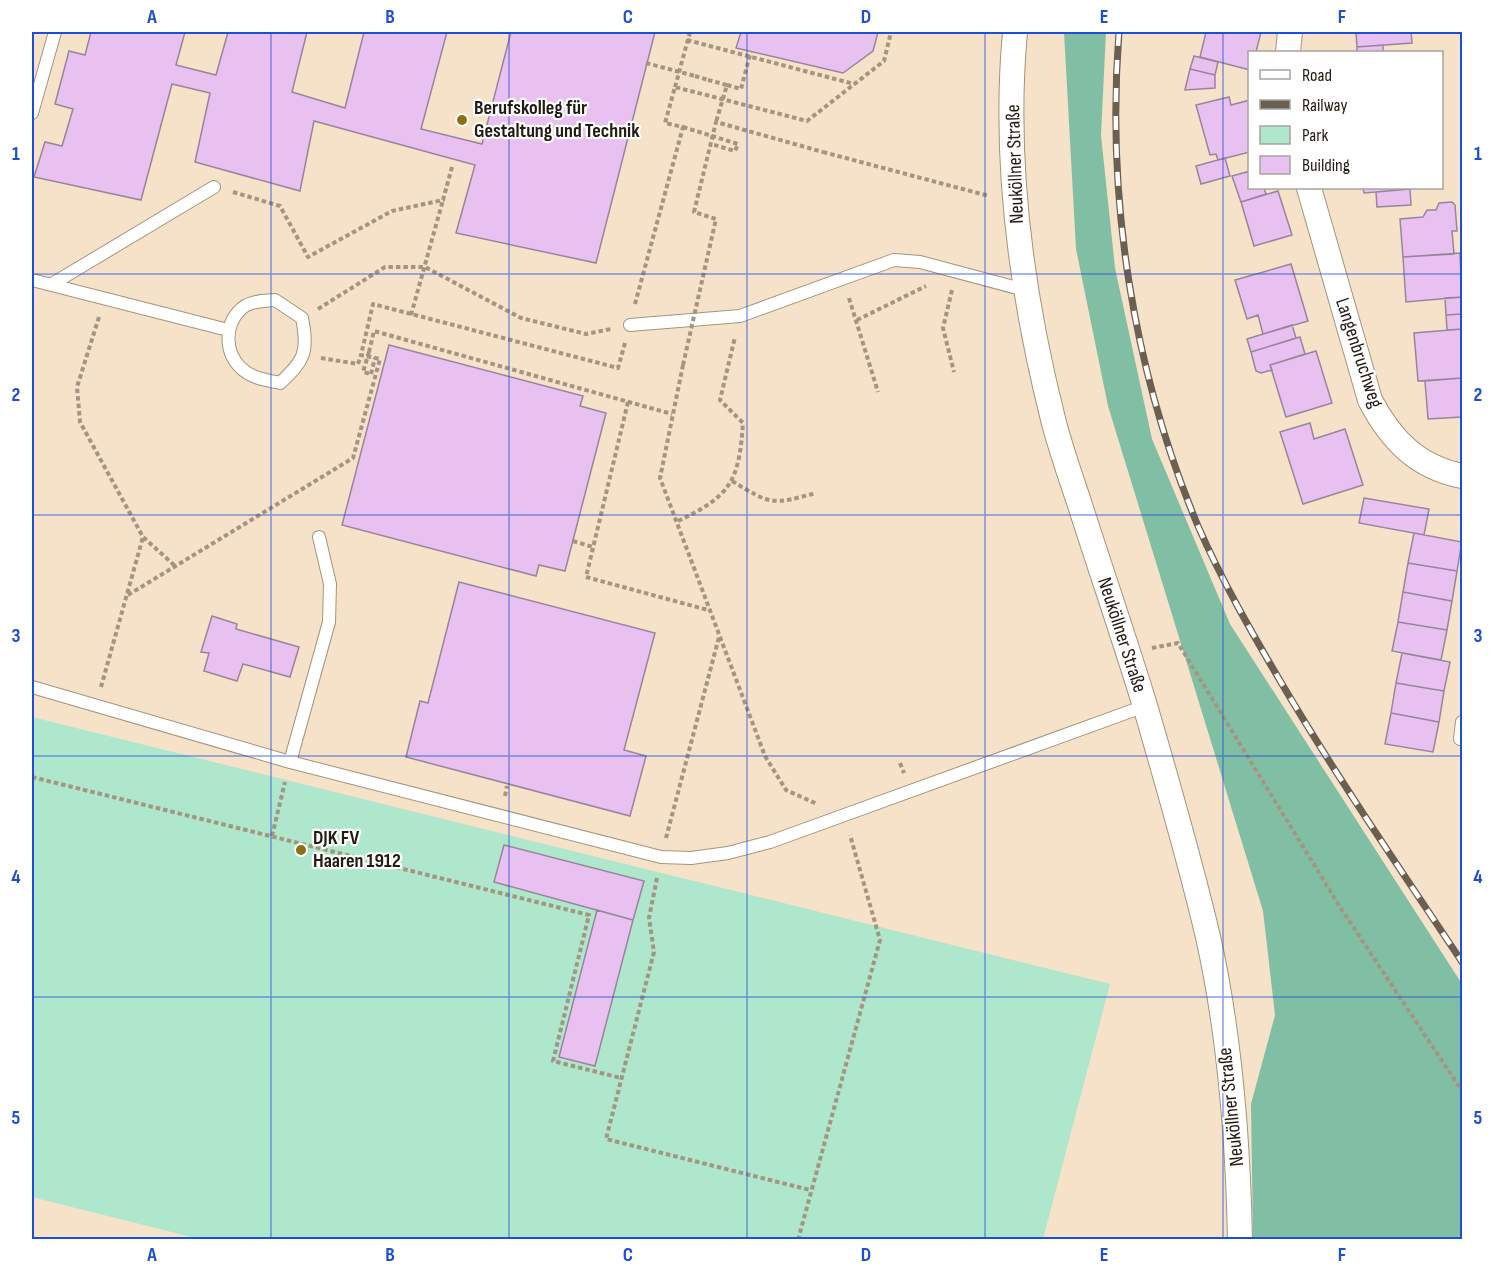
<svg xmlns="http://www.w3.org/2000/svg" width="1494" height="1271" viewBox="0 0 1494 1271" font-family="'Sofia Sans Condensed',sans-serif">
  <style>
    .green { fill: #aee7cc }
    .forest { fill: #80bfa3 }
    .building { fill: #e8c1f0; stroke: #98859b; stroke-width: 1.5 }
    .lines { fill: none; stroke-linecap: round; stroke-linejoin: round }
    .service-casing { stroke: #a5947c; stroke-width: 14 }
    .minor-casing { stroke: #a5947c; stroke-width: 26 }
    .path { stroke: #a39582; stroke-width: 4; stroke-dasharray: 4.5 3; stroke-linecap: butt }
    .service { stroke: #fff; stroke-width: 12 }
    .minor { stroke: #fff; stroke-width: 24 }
    .rail-casing { stroke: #6a5f50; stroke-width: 7 }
    .rail { stroke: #fff; stroke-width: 4.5; stroke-dasharray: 14; stroke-linecap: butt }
    .path-bridge { stroke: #a39582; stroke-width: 4; stroke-dasharray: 4.5 3; stroke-linecap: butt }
    .grid { fill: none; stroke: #1d4ed8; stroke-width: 1.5; stroke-opacity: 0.55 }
    .poi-dot { fill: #8c7114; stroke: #fff; stroke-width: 2 }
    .labels { text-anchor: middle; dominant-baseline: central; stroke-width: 4.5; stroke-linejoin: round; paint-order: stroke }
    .poi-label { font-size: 20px; font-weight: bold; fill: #221b12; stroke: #fff; text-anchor: start }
    .street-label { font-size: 20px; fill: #221b12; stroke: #fff }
    .neatline { fill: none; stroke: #1d4ed8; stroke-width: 2 }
    .grid-label { font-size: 20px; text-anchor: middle; font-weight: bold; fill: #1d4ed8 }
  </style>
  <rect width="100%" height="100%" fill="#f5e2c9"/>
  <path class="green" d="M32,717L1110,984L1043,1239H199L32,1197Z"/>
  <path class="forest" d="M1064,32H1106L1101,135L1115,268L1152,439L1230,624L1462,984V1239H1253L1251,1104L1275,1015L1263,911L1108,406L1076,249Z"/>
  <path class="building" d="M91,32H185L176,65L216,75L228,32H307L292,92L345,108L364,32H447L421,129L482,144L511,32H655L596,263L456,233L475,165L314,121L300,191L195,162L210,93L172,84L141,200L34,177L45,142L62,146L73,109L55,104L69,51L85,55Z
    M741,32H878L873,51L843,73L736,48Z
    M1206,32H1261L1256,52H1250V70L1200,57Z
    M1356,32H1411L1412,43L1357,47Z
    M1383,45V52H1357V47Z
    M1194,56L1218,62L1215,75L1190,69Z
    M1190,69L1215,75V88L1185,90Z
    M1229,97L1231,105L1250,100V152L1218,160L1216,154L1210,155L1196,105Z
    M1225,158L1230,176L1201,184L1196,166Z
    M1250,171V188H1264L1266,194L1241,202L1232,176Z
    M1363,188H1410V189L1364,193Z
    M1410,189L1411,205L1377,207L1376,192Z
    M1278,191L1292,235L1254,246L1241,202Z
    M1452,202L1455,205L1457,231H1452L1454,254L1403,257L1400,219L1423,217L1427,210H1436L1439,203Z
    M1460,253L1462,297L1406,302L1403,257Z
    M1291,264L1308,321L1263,334L1258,315L1247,319L1235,280Z
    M1462,297V314L1446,315L1445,298Z
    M1462,314V329L1447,330L1446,315Z
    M1292,325L1296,338L1251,352L1247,339Z
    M1462,329V378L1418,381L1414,333Z
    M1300,337L1305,354L1270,365L1272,370L1261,373L1256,371L1251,352Z
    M389,345L583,396L580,406L606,413L565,571L539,565L536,576L342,525Z
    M1316,351L1332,403L1286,417L1270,365Z
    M1462,378V417L1428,419L1425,381Z
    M1310,423L1314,439L1345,429L1363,485L1303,504L1280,432Z
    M1364,498L1429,509L1424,535L1359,523Z
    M1414,533L1462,542L1457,571L1408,563Z
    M1408,563L1457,571L1452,601L1403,592Z
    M459,582L655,633L624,750L646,756L630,816L406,757L420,701L428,703Z
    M1403,592L1452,601L1447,630L1398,622Z
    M212,616L237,624L236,629L299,647L290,677L243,664L237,681L204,671L209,653L201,652Z
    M1398,622L1447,630L1441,660L1392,651Z
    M1402,653L1450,662L1444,691L1396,683Z
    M1396,683L1444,691L1439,722L1391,713Z
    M1391,713L1439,722L1433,752L1385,744Z
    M504,845L644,881L633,920L494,882Z
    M597,910L633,920L595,1066L559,1057Z"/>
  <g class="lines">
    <g class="service-casing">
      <path id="service" d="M32,113L55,32
        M32,280L228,330
        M52,284L214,187
        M275,300L302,318C309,352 304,361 280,383C266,380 251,378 241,368C225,353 224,326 240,310C248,301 263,301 275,300Z
        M630,325L740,316L894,260L920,262L1025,290
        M32,687L290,762L661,857L691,858L728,853L770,842L1145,706
        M1460,739L1462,722
        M290,762L329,622L330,584L319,537"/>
    </g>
    <g class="minor-casing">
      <path id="minor" d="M1015,32C1003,162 1021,292 1053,419C1060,447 1070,475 1079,502C1101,571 1125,640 1146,709C1168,785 1190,860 1208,937C1230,1035 1238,1139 1240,1240
        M1288,52L1290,32
        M1309,188L1370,400C1391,440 1417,467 1462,476"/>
    </g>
    <path class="path" d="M687,40L854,84
      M695,76L708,80
      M675,87L690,32
      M683,127L738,144L735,151L711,144
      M823,152L989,196
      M233,192L280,206L308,257L392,211L443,200L452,167
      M952,290L943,328L954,372
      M849,298L878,392
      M635,304L683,127L665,123L675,87L807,121L884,61L891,32
      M318,309L385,267H425L521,318L586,334L611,329
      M411,315L443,200
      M99,317L77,387L80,422L143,537L174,565
      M857,320L926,286
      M369,352L374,331L672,414
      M321,358L358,364L361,355
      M683,365L660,478L765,756L786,790L817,804
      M371,374L375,358
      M628,402L586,577L708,610
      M732,481C772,505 771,505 816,493
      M678,521C731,496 739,481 743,423L720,400L735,337
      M573,541L593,547
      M128,595L353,458L380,359L361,355L373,304L618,368L625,343
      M1152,648L1178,643L1340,907L1462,1091
      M101,687L143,537
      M900,763L904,773
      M32,777L589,915L553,1061L621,1078
      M505,796L507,786
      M272,836L285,782
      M666,838L719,637
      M657,878L649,918L654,952L606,1139L810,1190
      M798,1240L880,940L850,835"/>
    <use href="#service" class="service"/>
    <use href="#minor" class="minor"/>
    <g class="rail-casing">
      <path id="rail" d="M1119,32C1106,199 1133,371 1198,526C1222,581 1252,633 1282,684C1338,779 1401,870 1462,962"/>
    </g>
    <use href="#rail" class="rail"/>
    <path class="path-bridge" d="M646,63L695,76
      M708,80L727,85L716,122
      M727,85L741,89L751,51
      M369,352L363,372L371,374
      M683,365L716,219L694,212L716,122L823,152"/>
  </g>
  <path class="grid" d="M271,32V1240M509,32V1240M747,32V1240M985,32V1240M1223,32V1240M32,274H1462M32,515H1462M32,756H1462M32,997H1462"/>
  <g class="poi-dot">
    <circle cx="462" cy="120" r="6"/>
    <circle cx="301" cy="850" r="6"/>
  </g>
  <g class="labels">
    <g class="poi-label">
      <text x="474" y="108">Berufskolleg für<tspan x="474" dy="23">Gestaltung und Technik</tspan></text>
      <text x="313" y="838">DJK FV<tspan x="313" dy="23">Haaren 1912</tspan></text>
    </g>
    <g class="street-label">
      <text transform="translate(1015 164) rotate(-92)">Neuköllner Straße</text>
      <text transform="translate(1359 353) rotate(72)">Langenbruchweg</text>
      <text transform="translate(1122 635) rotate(72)">Neuköllner Straße</text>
      <text transform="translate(1231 1107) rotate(-96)">Neuköllner Straße</text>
    </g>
  </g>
  <rect width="1494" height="1271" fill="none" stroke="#ffffff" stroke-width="66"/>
  <rect x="1248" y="51" width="195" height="138" fill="#ffffff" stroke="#a7a4a0" stroke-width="1.5"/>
  <rect x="1260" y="70" width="30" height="9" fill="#ffffff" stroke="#a7a4a0" stroke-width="1.5"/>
  <text x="1302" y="81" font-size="18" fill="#221b12">Road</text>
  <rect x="1260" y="100" width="30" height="9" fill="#6a5f50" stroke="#a7a4a0" stroke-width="1.5"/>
  <text x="1302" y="111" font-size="18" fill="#221b12">Railway</text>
  <rect x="1260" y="126" width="30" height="18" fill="#aee7cc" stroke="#a7a4a0" stroke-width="1.5"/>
  <text x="1302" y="141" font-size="18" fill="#221b12">Park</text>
  <rect x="1260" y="156" width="30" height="18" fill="#e8c1f0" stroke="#a7a4a0" stroke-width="1.5"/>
  <text x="1302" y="171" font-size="18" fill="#221b12">Building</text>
  <rect x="33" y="33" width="1428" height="1205" class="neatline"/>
  <g class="grid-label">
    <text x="152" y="23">A</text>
    <text x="390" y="23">B</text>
    <text x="628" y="23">C</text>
    <text x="866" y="23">D</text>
    <text x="1104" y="23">E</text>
    <text x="1342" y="23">F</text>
    <text x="16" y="160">1</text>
    <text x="1478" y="160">1</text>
    <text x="16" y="401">2</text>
    <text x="1478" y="401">2</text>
    <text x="16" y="642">3</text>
    <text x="1478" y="642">3</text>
    <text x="16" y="883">4</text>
    <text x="1478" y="883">4</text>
    <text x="16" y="1124">5</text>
    <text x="1478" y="1124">5</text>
    <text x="152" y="1261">A</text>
    <text x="390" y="1261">B</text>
    <text x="628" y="1261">C</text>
    <text x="866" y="1261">D</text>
    <text x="1104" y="1261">E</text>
    <text x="1342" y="1261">F</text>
  </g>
</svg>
